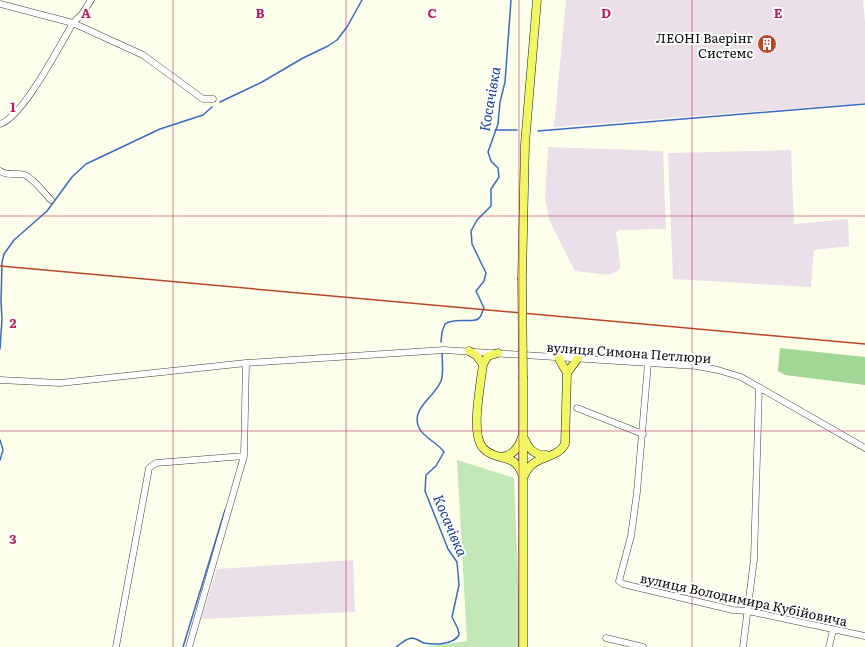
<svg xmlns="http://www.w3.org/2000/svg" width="865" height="647" viewBox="0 0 865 647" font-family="Literata,serif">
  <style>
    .industrial { fill: #ebe0e9 }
    .green { fill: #c3e7b6 }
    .forest { fill: #a2d896 }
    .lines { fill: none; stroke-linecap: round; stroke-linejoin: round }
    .stream { stroke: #3a6ac9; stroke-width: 1.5 }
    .minor-casing { stroke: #3f3f3f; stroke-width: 7 }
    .major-casing { stroke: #1d1d1d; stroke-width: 9 }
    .minor { stroke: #fff; stroke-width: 6 }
    .major { stroke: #f2f564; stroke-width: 8 }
    .rail { stroke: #b84728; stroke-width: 1.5 }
    .major-bridge-casing { stroke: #1d1d1d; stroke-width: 9; stroke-linecap: butt }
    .major-bridge { stroke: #f2f564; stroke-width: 8 }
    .grid { fill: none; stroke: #c2185b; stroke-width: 1; stroke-opacity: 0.55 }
    .labels { text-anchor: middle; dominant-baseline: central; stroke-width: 4; stroke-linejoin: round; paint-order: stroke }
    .poi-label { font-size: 13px; fill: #0c0c0c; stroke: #fff; text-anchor: end }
    .street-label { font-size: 13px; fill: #0c0c0c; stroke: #fff }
    .water-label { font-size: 14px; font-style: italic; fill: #193f99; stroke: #fff }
    .grid-label { font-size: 13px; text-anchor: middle; font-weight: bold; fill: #c2185b; stroke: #fff; stroke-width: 4; stroke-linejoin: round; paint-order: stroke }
  </style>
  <rect width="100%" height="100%" fill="#fdffeb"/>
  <path class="industrial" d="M566,0H863L865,22V103L554,127Z
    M548,147L663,151L666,229L619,230L616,232L620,262V268L617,271L609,275L575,271L549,219L545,197Z
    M791,150L794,224L848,219L849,246L814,250L811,287L673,279L668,153Z
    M353,560L355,612L201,619L217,569Z"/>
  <path class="green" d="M457,460L514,478L521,647H425L467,641Z"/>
  <path class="forest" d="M780,348L865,357V385L785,375L778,371Z"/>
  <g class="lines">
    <path class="stream" d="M220,102L262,82L303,58L328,46L337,40L347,27L362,0
      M495,130H517
      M538,131L865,104
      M441,342L442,332L445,324C456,316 475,325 480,317C482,315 482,311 484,308L476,291L484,281L486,273L472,244L471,231L477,220L491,206V189L499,177L498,168L491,161L488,152L498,124L500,102L505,82L511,0
      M0,349L2,319L1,302L2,262L4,254L14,240L47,211L72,177L86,164L160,129L203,115L212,107
      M0,440L3,450L0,460
      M183,647L225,510
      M396,647C402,643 405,639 412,638C417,638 420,642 424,643C434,645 453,645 459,635L458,629L452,617L459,585L457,562L448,549L425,491L426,475L436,466L444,452C438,443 424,438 419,428C410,408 435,397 441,381C444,373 442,361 442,353"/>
    <g class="minor-casing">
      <path id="minor" d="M0,4L73,23L82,14L91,0
        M0,124C23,117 60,45 73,23L143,55L203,99H213
        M0,171C9,177 16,172 25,175C34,179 44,193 51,200
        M648,363L637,492L631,536L619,581L623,584L733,610L748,611L865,636
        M0,380L60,383L246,363L444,350L697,366L718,370L741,377L865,448
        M577,408L643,434
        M606,638L643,647
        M116,647L149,468L156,463L244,456
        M189,647L244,456L246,363
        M743,647L754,559L759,387
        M829,647L833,630"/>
    </g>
    <g class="major-casing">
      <path id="major" d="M522,278L525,144L537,0
        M469,351L476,355L483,364
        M498,353L488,356L483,364C481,383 470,434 483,448C495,462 515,452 522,474
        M567,373L578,358
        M523,378V647
        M525,440C529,450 535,455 546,455
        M502,457C513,455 519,448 522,437
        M524,476C533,453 556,461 565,444L567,373L558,357"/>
    </g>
    <use href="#minor" class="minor"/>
    <use href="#major" class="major"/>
    <path class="rail" d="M0,266L865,344"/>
    <g class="major-bridge-casing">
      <path id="major-bridge" d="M522,278L523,378"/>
    </g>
    <use href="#major-bridge" class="major-bridge"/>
  </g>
  <path class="grid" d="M173,0V647M346,0V647M519,0V647M692,0V647M0,216H865M0,431H865"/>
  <defs>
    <g id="building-disc" transform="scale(1)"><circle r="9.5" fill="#b84728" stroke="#fff"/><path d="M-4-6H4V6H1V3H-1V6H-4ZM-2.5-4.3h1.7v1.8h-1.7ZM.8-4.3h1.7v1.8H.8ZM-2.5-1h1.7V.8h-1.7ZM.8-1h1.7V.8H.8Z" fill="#fff"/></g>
  </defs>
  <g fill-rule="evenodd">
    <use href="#building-disc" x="767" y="44"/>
  </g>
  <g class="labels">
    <g class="poi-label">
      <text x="753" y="37">ЛЕОНІ Ваерінг<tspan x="753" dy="15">Системс</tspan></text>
    </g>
    <g class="street-label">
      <text transform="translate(629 352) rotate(4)">вулиця Симона Петлюри</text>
      <text transform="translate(744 599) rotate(12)">вулиця Володимира Кубійовича</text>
    </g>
    <g class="water-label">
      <text transform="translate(489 99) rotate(-80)">Косачівка</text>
      <text transform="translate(451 525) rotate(67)">Косачівка</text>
    </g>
  </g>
  <g class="grid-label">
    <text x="86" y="18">A</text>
    <text x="260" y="18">B</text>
    <text x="432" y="18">C</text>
    <text x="606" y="18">D</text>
    <text x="778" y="18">E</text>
    <text x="13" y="112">1</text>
    <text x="13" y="328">2</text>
    <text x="13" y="544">3</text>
  </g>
</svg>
